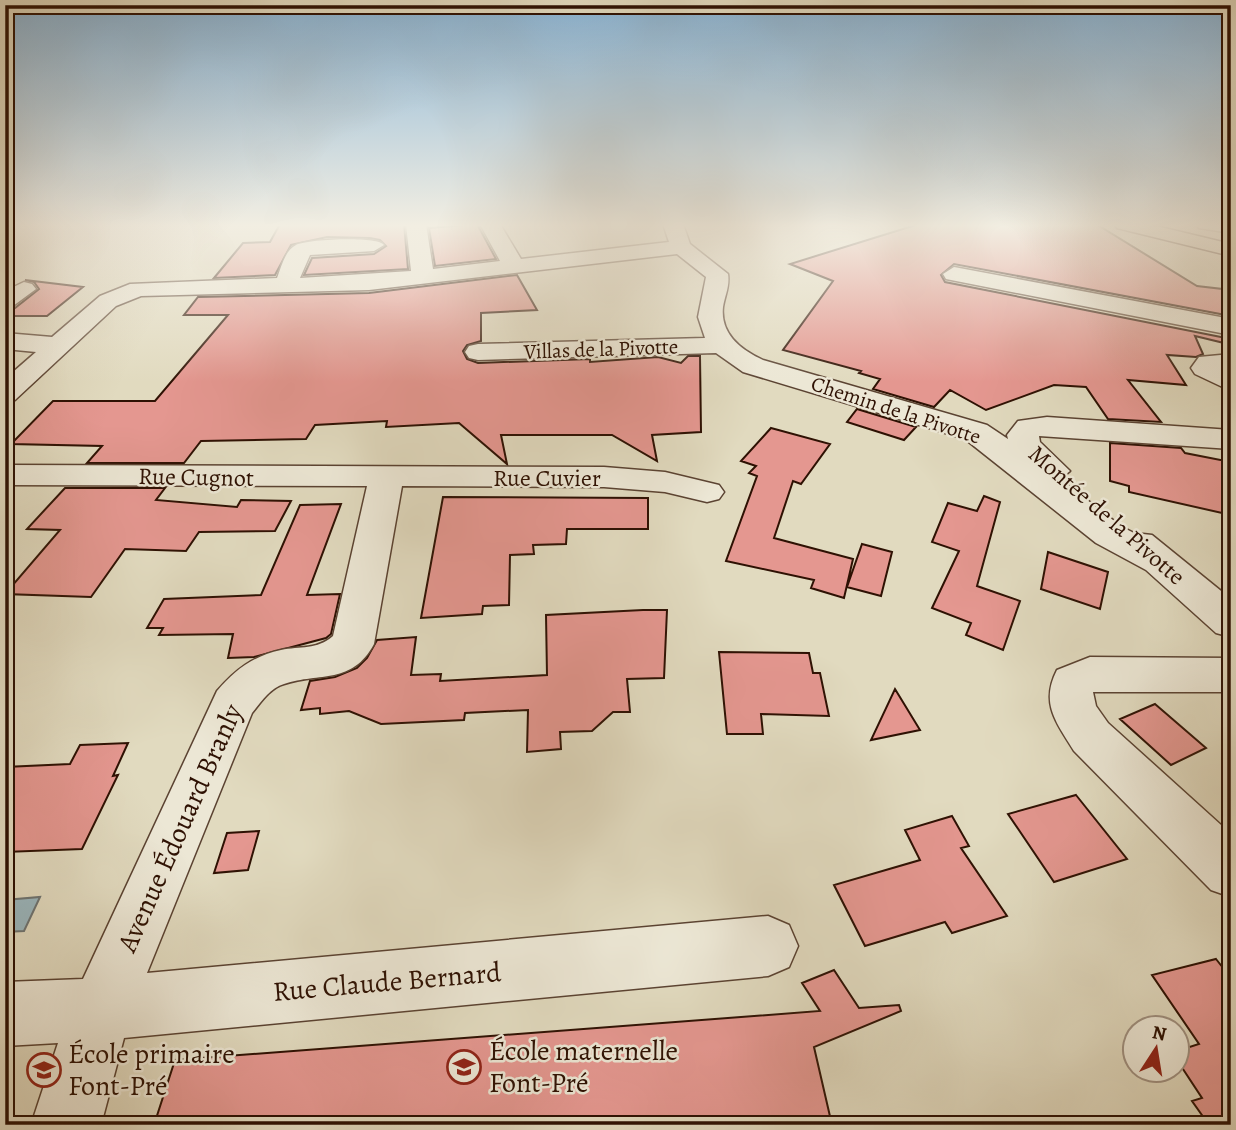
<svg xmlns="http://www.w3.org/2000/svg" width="1236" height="1130" viewBox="0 0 1236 1130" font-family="Alegreya,serif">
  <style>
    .water { fill: #9bb7be; stroke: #6f7573; stroke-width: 2 }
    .building { fill: #e49790; stroke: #2e1103; stroke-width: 2 }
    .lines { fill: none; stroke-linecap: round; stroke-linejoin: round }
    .minor-casing { stroke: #5b4332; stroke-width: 3 }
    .major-casing { stroke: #2e1103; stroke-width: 3 }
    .minor { fill: #ece7d5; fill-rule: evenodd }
    .major { fill: #e1dabf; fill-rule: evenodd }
    .labels { text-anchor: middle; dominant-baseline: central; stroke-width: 5; stroke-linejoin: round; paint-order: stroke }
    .far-street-label { font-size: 21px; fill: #2e1103; stroke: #ece7d5 }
    .street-label { font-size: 24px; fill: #2e1103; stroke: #ece7d5 }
    .near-street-label { font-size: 28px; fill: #2e1103; stroke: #ece7d5 }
    .near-poi-label { font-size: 28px; fill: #2e1103; stroke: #ece7d5; text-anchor: start }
  </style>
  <rect width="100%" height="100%" fill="#e1dabf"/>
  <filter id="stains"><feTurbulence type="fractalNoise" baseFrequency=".00286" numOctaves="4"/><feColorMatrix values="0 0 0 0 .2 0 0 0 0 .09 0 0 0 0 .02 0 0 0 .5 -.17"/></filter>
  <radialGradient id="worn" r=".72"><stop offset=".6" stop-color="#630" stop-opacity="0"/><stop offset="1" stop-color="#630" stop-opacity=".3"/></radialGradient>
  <path class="water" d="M40,897L24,931L5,932V900Z"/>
  <path class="building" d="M280,224H404L408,269L304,275L312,258L374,254L386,246L380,240L370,238L327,237L291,245L275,275L214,278L243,243L270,242Z
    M477,224L496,259L435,266L429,228Z
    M919,224H1096L1197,286L1231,290V316L954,264L941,275L945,282L1231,339H1225L1224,343L1195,336L1203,354L1196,357L1167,355L1186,385L1128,380L1161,422L1108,419L1086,387L1054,385L986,410L950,390L934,407L873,389L880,379L859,373L861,371L783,350L833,281L790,264Z
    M517,275L537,310L481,313V341L467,345L463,351L467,359L478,363L590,359V362L658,357L681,363L688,356H700L701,432L652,435L657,461L612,435H501L507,464L459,423L386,427L387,421L315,425L306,439L201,441L184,463H87L102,446L11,444L53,401H155L228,315H184L198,297L369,293Z
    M25,280L83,287L47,316H5V310L15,308L39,289L34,282Z
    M857,409L916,427L904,440L847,422Z
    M771,428L830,444L801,484L793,481L774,538L853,559L844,598L811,588L814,580L726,561L757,476L749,473L756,466L741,461Z
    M1110,443L1181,448L1185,453L1231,462V515L1129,492V486L1110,481Z
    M65,488H165L156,500L237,507L241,500L291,501L275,531L199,532L186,551L125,549L91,597L5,594L60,530L27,529Z
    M984,496L1000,502L977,586L1020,601L1003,650L966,635L971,623L932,608L959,551L932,542L948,503L977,511Z
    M443,497L648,498V529H567L566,544L533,545L534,554L510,555L509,605L483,606L482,614L421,618Z
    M341,504L307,595L340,594L331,634L326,638L254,657L228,658L233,634L159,635L163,628H147L164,599L261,595L300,505Z
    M862,544L892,552L881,596L847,587Z
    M1048,552L1108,572L1100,609L1041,589Z
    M643,610H667L664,678L627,679L630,712H613L592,731L560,732L561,749L527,752L528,710L465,713L464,720L381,724L349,711L320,714V708L301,710L310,681L335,677L357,668L367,658L377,640L416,637L411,675L441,674L440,681L547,675L546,615Z
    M719,652L809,653L813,673H820L829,716L761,714L763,734H727Z
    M895,689L920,730L871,740Z
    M1155,704L1206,748L1171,765L1120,719Z
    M128,743L113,776L118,775L82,849L5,852V767L70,764L80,745Z
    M1076,795L1127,859L1054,882L1008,814Z
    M952,816L969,846L961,848L1007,916L952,933L945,922L865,946L834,885L920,860L905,830Z
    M259,831L248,870L214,873L227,833Z
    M1216,959L1231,978V1125H1209L1192,1101L1202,1098L1177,1060V1051L1199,1044L1152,975Z
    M834,970L859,1008L899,1005L901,1011L814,1047L832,1125H759L758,1119L698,1125H154L175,1060L820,1011L802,983Z"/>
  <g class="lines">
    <g class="minor-casing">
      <path id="minor" d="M406,224H426L433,269L500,261L480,224H500L521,259L669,242L663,224H683L690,244L728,274C730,286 725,295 723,307C720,334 741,350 763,360L987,425L1008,439L1007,435L1018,421L1047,417L1231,430V449L1039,436L1040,442L1070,471L1060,479L1122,527L1134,533L1152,535L1231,599V637L1216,633L1146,570L1096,543L965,439L743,372L716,353L478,360L469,358L465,352L469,346L478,344L705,338L698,317L706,277L677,254L369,290L141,296L116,306L15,400L5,403V379L36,352L5,349V333L52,337L100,296L130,284L277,278C281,268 285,250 296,245C308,239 378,236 384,245L374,251L310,255L300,278L411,271Z
        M1196,224H1231V233L1199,228Z
        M954,267L1231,319V335L946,279L943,274Z
        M24,282L32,284L36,289L13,306L5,308V291Z
        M1231,354V391L1195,374L1191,368L1199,357Z
        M5,465L604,467L665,472L719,485L724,492L719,499L707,502L665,492L604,487L402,486L374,644C352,685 320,672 284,684C270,688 261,702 252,713L147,973L768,916L789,925L798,946L789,967L768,976L124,1038L101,1125H31L58,1043L5,1046V982L83,979L217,691C235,670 253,656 281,650C300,646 317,650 333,636L367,486L5,485Z
        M1090,657L1231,658V692H1093L1096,706L1108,723L1231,834V897L1211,890L1074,751C1056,722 1040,703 1057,670Z"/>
    </g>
    <g class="major-casing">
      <path id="major" d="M1114,224H1148L1231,244V256L1117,228Z"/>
    </g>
    <use href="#minor" class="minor"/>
    <use href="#major" class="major"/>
  </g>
  <linearGradient id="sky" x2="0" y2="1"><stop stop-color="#89b5d7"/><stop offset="0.59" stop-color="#f2eee2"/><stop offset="1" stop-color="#f2eee2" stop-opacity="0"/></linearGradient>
  <rect width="1236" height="382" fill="url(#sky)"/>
  <defs>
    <g id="school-ring" transform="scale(1.75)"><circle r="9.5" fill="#ece7d5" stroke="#8f2418" stroke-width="1.5"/><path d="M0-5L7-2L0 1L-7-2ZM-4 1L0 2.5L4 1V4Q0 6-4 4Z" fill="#8f2418"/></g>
  </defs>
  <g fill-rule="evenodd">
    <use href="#school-ring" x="464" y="1067"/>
    <use href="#school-ring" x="44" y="1070"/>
  </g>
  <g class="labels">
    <g class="far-street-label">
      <text transform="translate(601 349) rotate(-2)">Villas de la Pivotte</text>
      <text transform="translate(896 410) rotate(18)">Chemin de la Pivotte</text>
    </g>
    <g class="street-label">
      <text transform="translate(196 477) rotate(1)">Rue Cugnot</text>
      <text x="547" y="478">Rue Cuvier</text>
      <text transform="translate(1107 515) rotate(41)">Montée de la Pivotte</text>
    </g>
    <g class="near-street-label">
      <text transform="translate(180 828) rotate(-66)">Avenue Édouard Branly</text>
      <text transform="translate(387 982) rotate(-5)">Rue Claude Bernard</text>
    </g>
    <g class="near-poi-label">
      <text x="489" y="1051">École maternelle<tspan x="489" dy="32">Font-Pré</tspan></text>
      <text x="68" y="1054">École primaire<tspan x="68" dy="32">Font-Pré</tspan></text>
    </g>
  </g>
  <rect width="1236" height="1130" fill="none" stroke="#e1dabf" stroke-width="28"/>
  <rect x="7" y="7" width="1222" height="1116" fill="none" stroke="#2e1103" stroke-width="3.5"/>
  <rect x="14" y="14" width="1208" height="1102" fill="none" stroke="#2e1103" stroke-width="2"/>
  <g transform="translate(1156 1049) rotate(12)"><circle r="33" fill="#ece7d5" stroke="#a09181" stroke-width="2"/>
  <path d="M0-5L12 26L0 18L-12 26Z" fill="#8f2418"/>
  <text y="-10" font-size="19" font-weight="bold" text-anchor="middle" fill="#2e1103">N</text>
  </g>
  <rect width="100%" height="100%" filter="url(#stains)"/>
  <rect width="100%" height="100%" fill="url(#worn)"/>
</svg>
